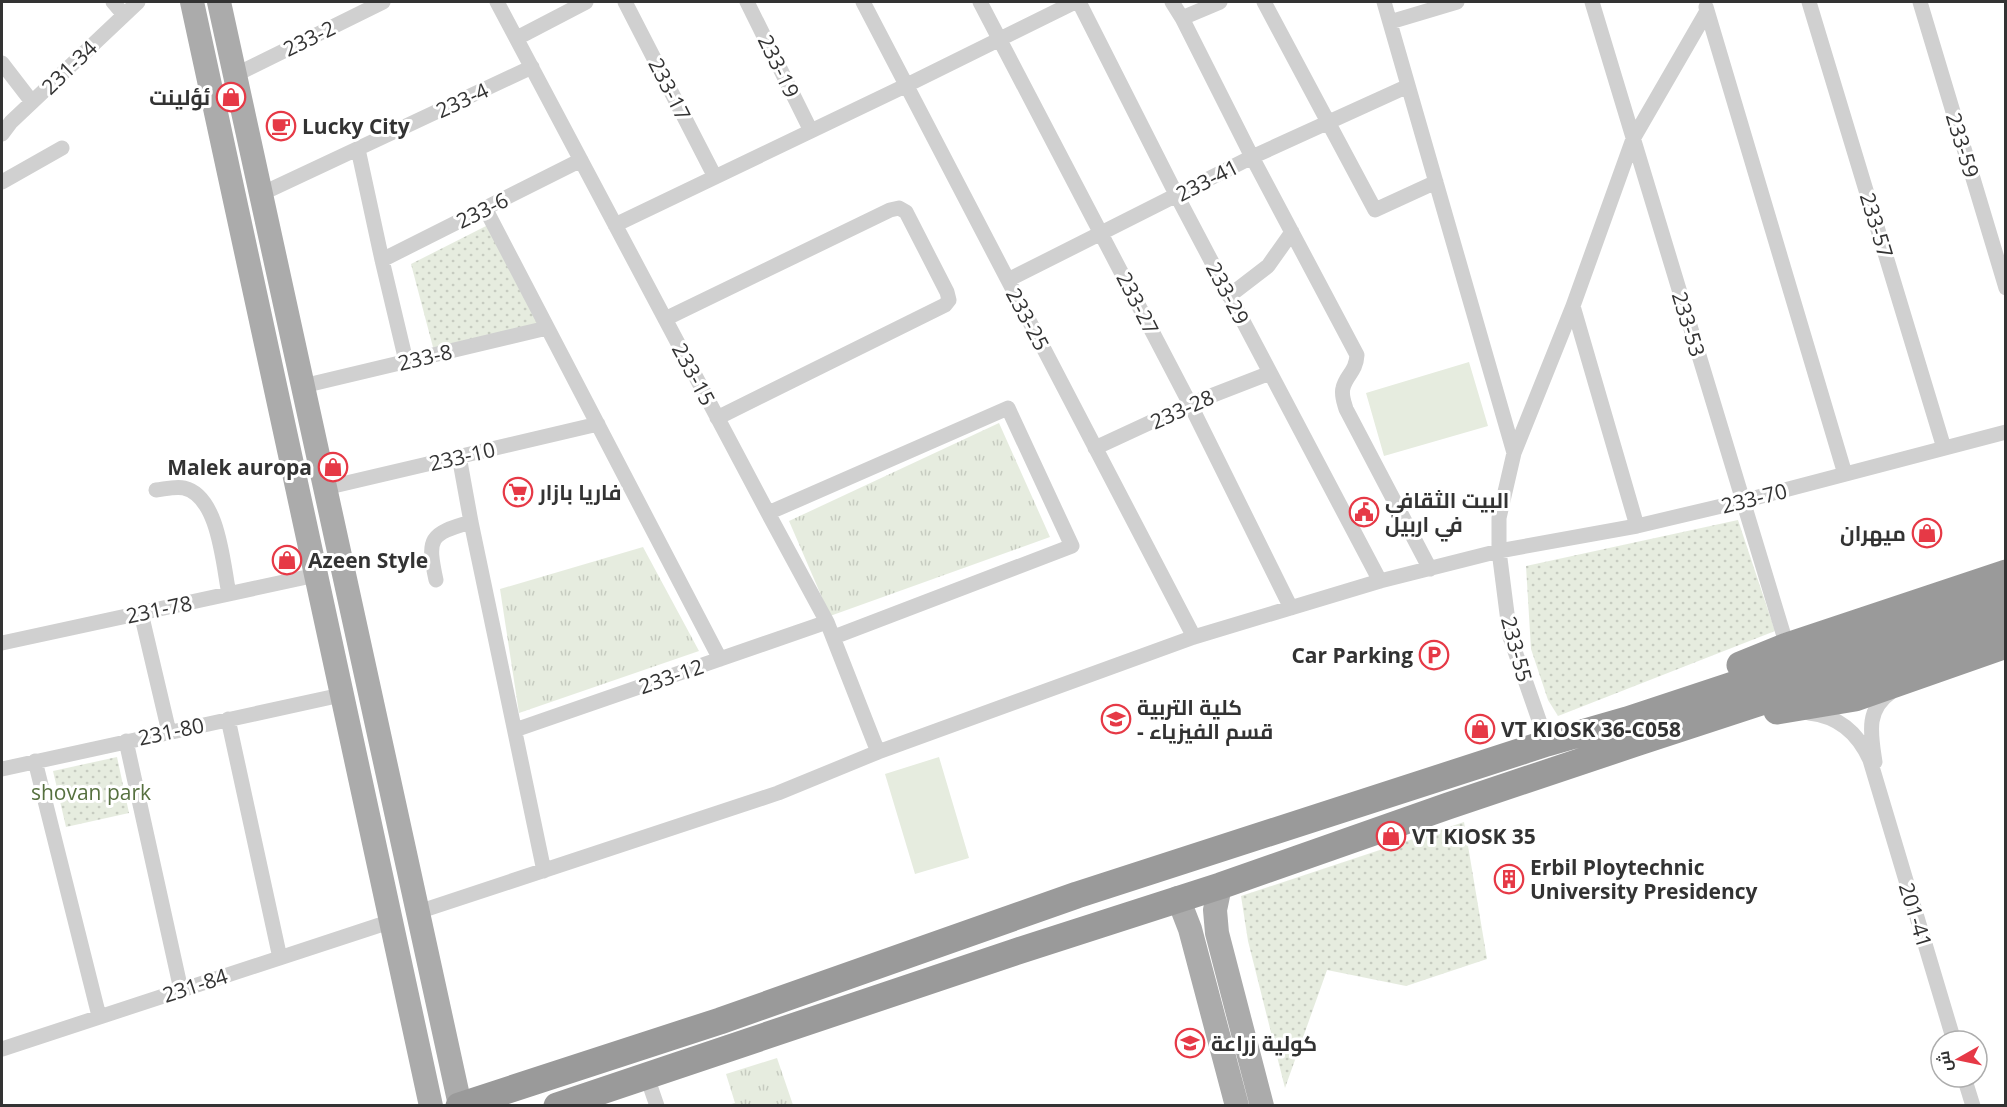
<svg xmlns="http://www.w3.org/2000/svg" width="2007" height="1107" viewBox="0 0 2007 1107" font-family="'Open Sans',Cairo,sans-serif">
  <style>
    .grass { fill: url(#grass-tufts) }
    .park { fill: url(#park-dots) }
    .garden { fill: #e6ecdf }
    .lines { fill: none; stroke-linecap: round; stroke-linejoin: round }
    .street { stroke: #d0d0d0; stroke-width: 15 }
    .primary { stroke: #ababab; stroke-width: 24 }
    .highway { stroke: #9a9a9a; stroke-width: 27 }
    .labels { text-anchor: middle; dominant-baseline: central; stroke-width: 6; stroke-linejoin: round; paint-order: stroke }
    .street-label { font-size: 21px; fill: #333; stroke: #fff }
    .poi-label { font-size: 21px; font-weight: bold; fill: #333; stroke: #fff; text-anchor: start }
    .park-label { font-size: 21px; fill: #56703f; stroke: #fff }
  </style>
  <defs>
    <pattern id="grass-tufts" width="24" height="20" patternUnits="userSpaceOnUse" patternTransform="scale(1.5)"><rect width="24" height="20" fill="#e6ecdf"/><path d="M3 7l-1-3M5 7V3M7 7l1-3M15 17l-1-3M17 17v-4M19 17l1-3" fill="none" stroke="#c6cbc0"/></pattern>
    <pattern id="park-dots" width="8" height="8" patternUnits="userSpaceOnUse" patternTransform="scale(1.5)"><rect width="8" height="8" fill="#e6ecdf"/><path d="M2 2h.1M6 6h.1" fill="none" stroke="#c6cbc0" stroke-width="1.8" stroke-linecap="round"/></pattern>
  </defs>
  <rect width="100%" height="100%" fill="#fff"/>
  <path class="grass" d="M999,423L1050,537L830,616L789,521Z
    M643,547L699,651L519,713L500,589Z
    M777,1058L793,1105H728L735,1103L726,1074Z"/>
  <path class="park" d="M488,225L540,326L434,351L411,264Z
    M1738,520L1775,631L1558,716L1548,700L1531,649L1526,566Z
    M117,757L129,813L66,827L53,771Z
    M1464,822L1487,959L1406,986L1327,970L1285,1088L1248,941L1241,896Z"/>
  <path class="garden" d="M1469,362L1488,426L1384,456L1366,393Z
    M939,757L969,858L915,874L885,774Z"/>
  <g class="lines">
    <path class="street" d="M113,2L124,15
      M497,2L768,513L827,622L878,752
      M625,2L715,177
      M747,2L811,131
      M863,2L1194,637
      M980,2L1190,404L1291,608
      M1079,2L1177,196L1380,581
      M1172,2L1182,18L1252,157L1357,355C1356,372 1346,375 1343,388C1341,395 1344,402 1346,409L1430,569
      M1264,2L1375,210L1436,182
      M1384,2L1514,453
      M1592,2L1787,646
      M1809,2L1944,448
      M1920,2L2006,288
      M1706,7L1845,474
      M1182,18L1220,2
      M1390,22L1457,2
      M517,38L586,2
      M2,63L32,102
      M235,75L383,2
      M2,134L11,122L138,2
      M358,149L382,260L406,361
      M2,182L62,148
      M261,194L532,67
      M485,208L720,659
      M615,225L907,85L1075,2
      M382,260L581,160
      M1008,280L1252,157L1408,86
      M1229,296L1268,266L1292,232
      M1573,306L1637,526
      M665,319L890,210L899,208L906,212L947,292L949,300L945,305L717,418
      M303,386L547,328
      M1095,448L1190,404L1270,373
      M459,456L471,522L544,871
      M325,488L598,424
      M156,490C165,489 176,486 184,488C219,496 223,565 229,594
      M768,513L1008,408L1072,546L834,637
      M436,580C427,538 429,534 471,522
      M141,613L169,732
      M2,643L316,575
      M1809,713C1838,716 1858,733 1870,760L1954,1041
      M228,719L280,958
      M515,730L827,622
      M126,741L181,990
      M1547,743L1510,637L1499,551V518L1514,453L1573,306L1633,139L1707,11
      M35,761L99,1016
      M1875,762C1871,735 1865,710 1891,692
      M2,769L341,695
      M418,912L778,793L878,752L1194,637L1380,581L1499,551L1637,526L1743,501L2006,432
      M2,1049L389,922
      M646,1074L657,1106
      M1964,1077L1973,1106"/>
    <path class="primary" d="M192,2C274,369 350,738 431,1106
      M219,2L460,1105
      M1220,886L1215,910L1217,933L1262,1106
      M1178,898L1190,929L1237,1106"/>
    <path class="highway" d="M1740,665L1787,646L2006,573
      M1777,711L1855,698L2006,645
      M459,1106L720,1021L1077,895L1547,743L1627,720L2006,595
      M557,1106L1015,952L1220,886L1448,806L1636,743L2006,622"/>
  </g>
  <defs>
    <g id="shop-ring" transform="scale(1.5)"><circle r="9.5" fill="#fff" stroke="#e63946" stroke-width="1.5"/><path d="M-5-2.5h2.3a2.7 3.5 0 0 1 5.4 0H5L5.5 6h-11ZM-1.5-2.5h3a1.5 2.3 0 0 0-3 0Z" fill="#e63946"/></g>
    <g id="cafe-ring" transform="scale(1.5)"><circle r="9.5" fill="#fff" stroke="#e63946" stroke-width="1.5"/><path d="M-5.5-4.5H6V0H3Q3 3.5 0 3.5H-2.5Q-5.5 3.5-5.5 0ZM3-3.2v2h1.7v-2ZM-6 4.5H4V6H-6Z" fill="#e63946"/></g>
    <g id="supermarket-ring" transform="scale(1.5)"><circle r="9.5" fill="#fff" stroke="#e63946" stroke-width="1.5"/><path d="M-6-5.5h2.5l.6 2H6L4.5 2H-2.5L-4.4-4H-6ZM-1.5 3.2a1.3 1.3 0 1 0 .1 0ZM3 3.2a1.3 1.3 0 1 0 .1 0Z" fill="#e63946"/></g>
    <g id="civic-ring" transform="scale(1.5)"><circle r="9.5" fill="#fff" stroke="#e63946" stroke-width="1.5"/><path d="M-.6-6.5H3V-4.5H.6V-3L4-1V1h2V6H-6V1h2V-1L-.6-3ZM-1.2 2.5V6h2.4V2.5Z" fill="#e63946"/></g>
    <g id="parking-ring" transform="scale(1.5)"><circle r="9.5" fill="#fff" stroke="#e63946" stroke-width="1.5"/><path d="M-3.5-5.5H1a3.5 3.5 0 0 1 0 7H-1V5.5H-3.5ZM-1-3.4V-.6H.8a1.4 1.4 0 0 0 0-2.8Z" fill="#e63946"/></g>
    <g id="university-ring" transform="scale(1.5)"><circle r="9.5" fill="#fff" stroke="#e63946" stroke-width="1.5"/><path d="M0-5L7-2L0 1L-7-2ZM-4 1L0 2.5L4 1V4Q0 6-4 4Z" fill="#e63946"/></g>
    <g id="building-ring" transform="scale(1.5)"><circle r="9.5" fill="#fff" stroke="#e63946" stroke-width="1.5"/><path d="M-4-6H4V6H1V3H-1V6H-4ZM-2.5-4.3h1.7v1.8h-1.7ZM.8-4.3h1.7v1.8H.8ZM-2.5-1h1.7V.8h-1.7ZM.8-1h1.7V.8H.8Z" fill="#e63946"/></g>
  </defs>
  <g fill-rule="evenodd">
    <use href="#shop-ring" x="231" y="97"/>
    <use href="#cafe-ring" x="281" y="126"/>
    <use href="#shop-ring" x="333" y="467"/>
    <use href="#supermarket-ring" x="518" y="492"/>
    <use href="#civic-ring" x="1364" y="512"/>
    <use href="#shop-ring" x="1927" y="533"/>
    <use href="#shop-ring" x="287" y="560"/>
    <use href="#parking-ring" x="1434" y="655"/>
    <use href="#university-ring" x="1116" y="719"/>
    <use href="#shop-ring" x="1480" y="729"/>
    <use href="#shop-ring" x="1391" y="836"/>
    <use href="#building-ring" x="1509" y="879"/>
    <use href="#university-ring" x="1190" y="1043"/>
  </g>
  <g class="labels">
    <g class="street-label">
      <text transform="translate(309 38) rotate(-26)">233-2</text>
      <text transform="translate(779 66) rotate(64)">233-19</text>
      <text transform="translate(69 67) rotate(-44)">231-34</text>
      <text transform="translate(670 89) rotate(63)">233-17</text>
      <text transform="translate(462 100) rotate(-25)">233-4</text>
      <text transform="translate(1963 145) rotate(73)">233-59</text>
      <text transform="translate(1207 180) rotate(-27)">233-41</text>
      <text transform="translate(482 210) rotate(-26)">233-6</text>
      <text transform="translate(1877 225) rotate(73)">233-57</text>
      <text transform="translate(1228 293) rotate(62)">233-29</text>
      <text transform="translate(1138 303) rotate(63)">233-27</text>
      <text transform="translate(1028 319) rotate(62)">233-25</text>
      <text transform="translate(1689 324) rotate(73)">233-53</text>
      <text transform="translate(425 357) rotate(-13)">233-8</text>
      <text transform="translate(694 374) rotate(62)">233-15</text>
      <text transform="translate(1182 409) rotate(-24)">233-28</text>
      <text transform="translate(462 456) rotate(-13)">233-10</text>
      <text transform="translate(1754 498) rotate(-14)">233-70</text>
      <text transform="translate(159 609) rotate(-12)">231-78</text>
      <text transform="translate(1517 649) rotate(75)">233-55</text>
      <text transform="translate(671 676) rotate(-19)">233-12</text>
      <text transform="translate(171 731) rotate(-12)">231-80</text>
      <text transform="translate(1916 915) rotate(73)">201-41</text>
      <text transform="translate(195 985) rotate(-18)">231-84</text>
    </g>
    <g class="poi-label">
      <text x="210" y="97" text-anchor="end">ئؤلينت</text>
      <text x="302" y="126">Lucky City</text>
      <text x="312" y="467" text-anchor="end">Malek auropa</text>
      <text x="539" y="492">فاريا بازار</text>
      <text x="1385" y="500">البيت الثقافي<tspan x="1385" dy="24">في اربيل</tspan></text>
      <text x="1906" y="533" text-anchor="end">میهران</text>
      <text x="308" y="560">Azeen Style</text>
      <text x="1413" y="655" text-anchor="end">Car Parking</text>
      <text x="1137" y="707">كلية التربية<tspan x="1137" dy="24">- قسم الفيزياء</tspan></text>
      <text x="1501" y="729">VT KIOSK 36-C058</text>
      <text x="1412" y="836">VT KIOSK 35</text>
      <text x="1530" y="867">Erbil Ploytechnic<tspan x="1530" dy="24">University Presidency</tspan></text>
      <text x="1211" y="1043">كولية زراعة</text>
    </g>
    <g class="park-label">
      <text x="91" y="792">shovan park</text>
    </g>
  </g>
  <rect width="2007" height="1107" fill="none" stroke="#333333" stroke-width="6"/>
  <g transform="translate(1959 1059) rotate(261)"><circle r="28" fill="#ffffff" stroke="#adadad" stroke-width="1.5"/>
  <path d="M0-4.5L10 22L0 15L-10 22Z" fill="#e63946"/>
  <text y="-9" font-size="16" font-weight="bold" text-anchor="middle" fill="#333333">ش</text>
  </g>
</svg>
